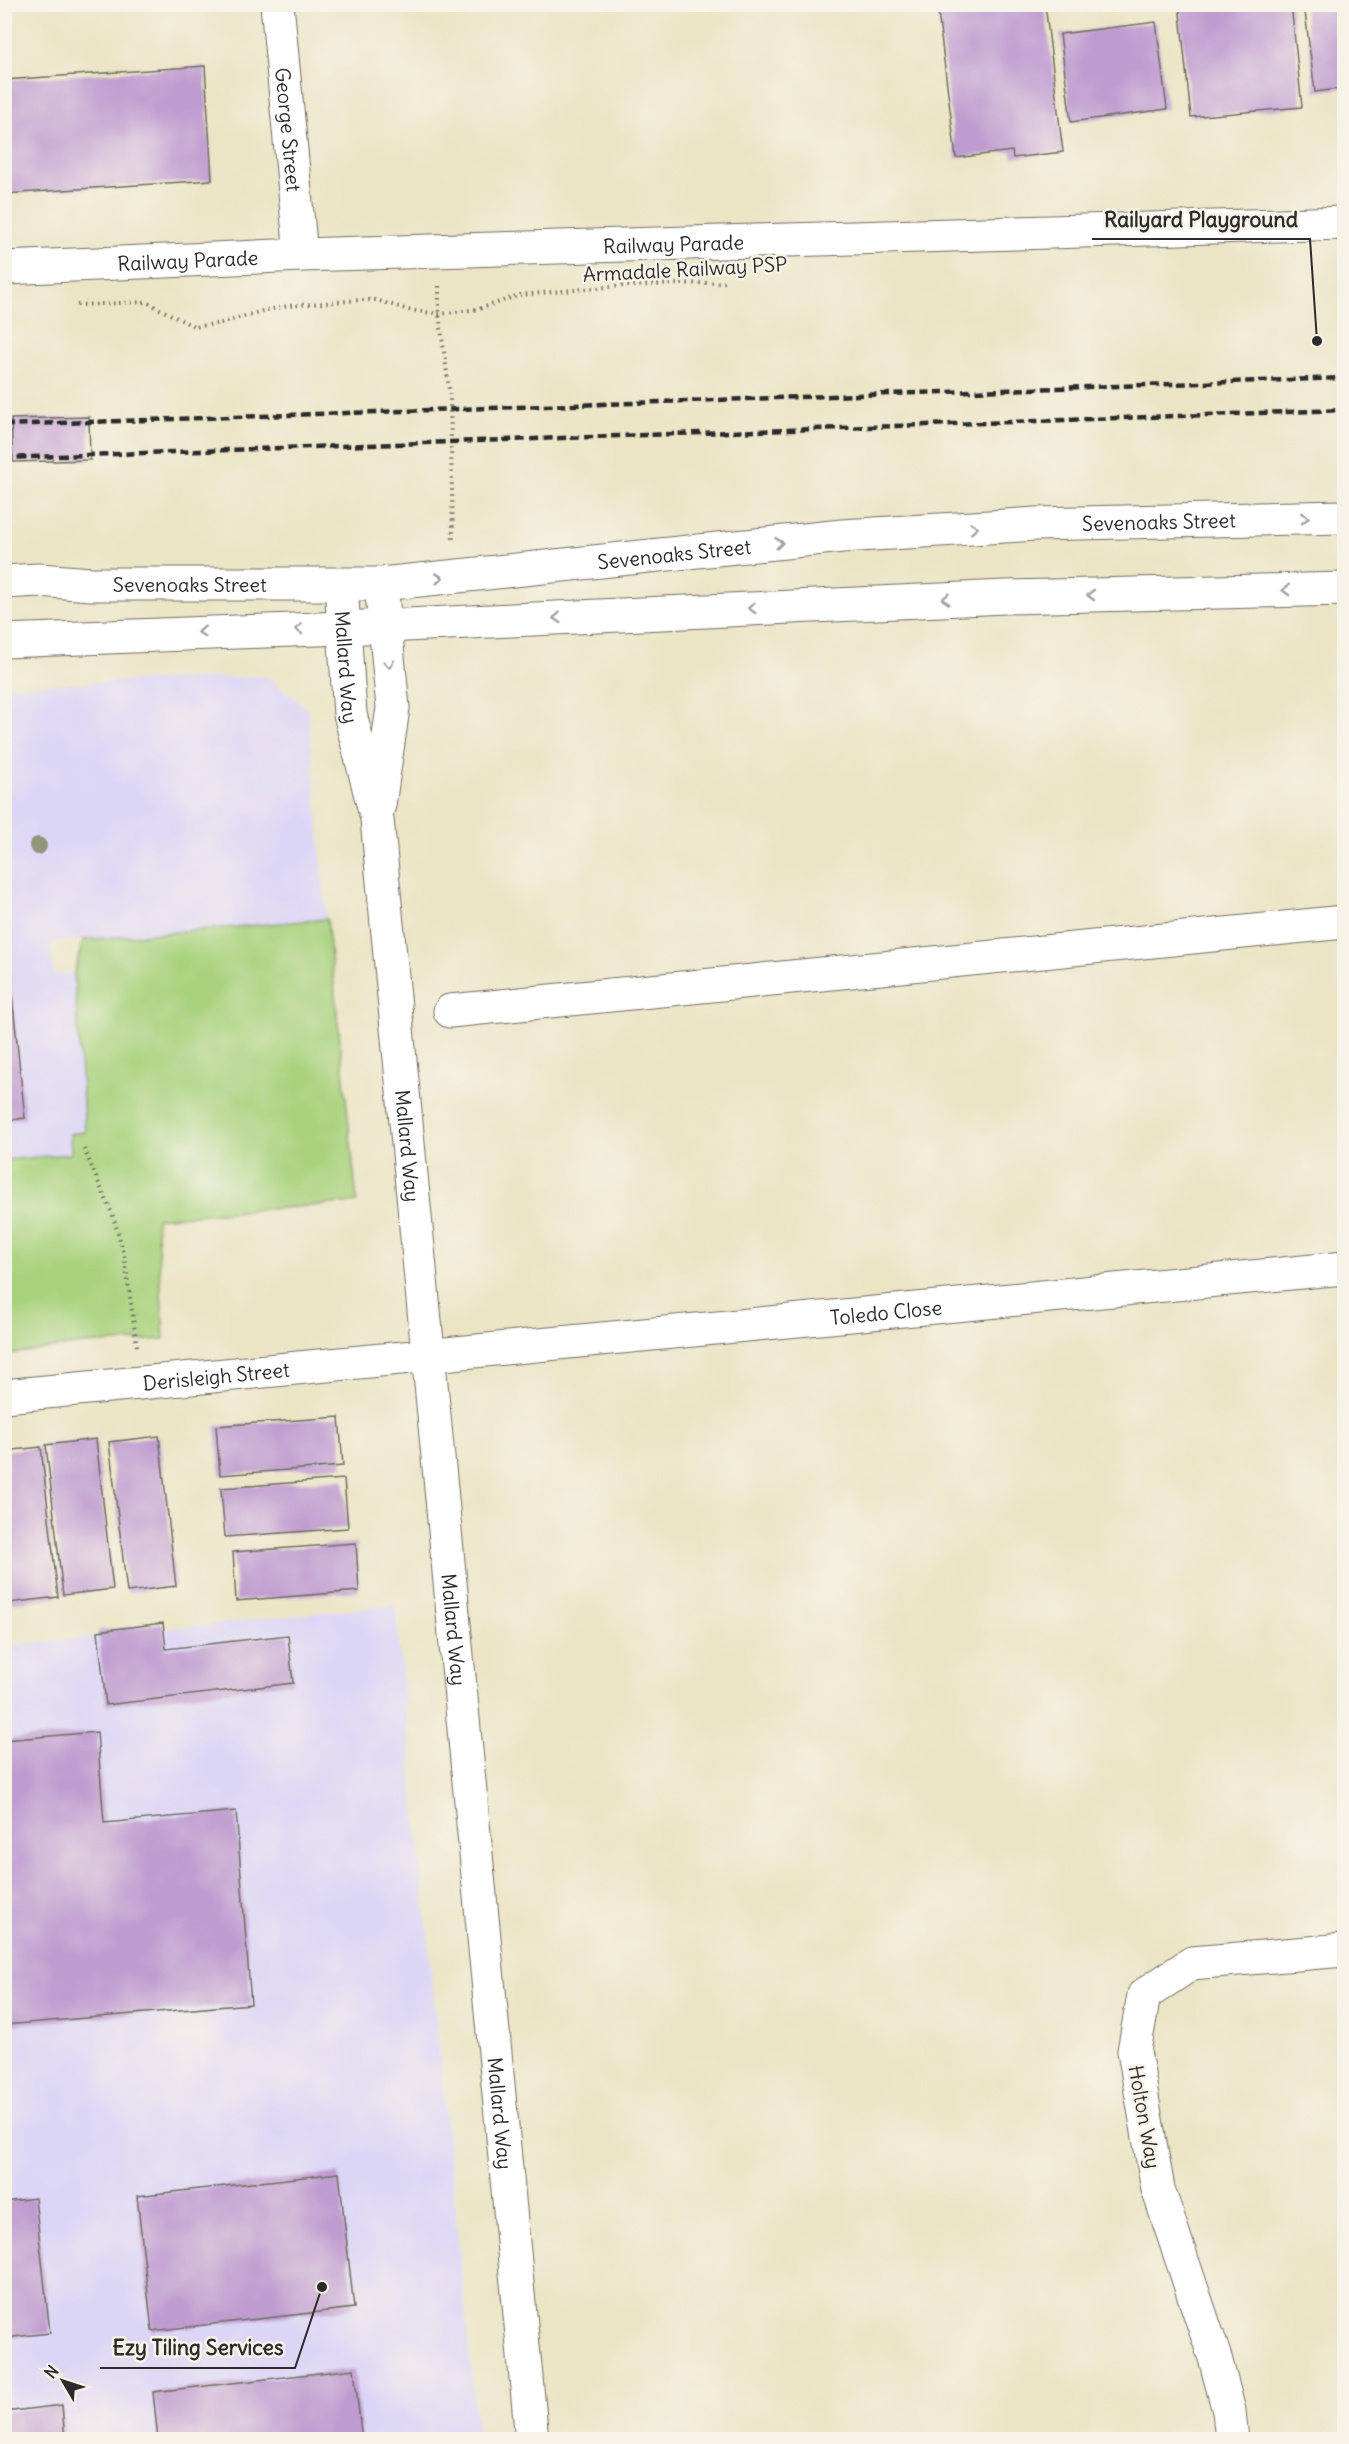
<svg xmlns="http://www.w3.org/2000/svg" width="1349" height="2444" viewBox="0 0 1349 2444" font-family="Delius,sans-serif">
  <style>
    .built { fill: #dcd6f6 }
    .green { fill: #a8d27d; stroke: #6a7e54; stroke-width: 1.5 }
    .building { fill: #bf9cd0 }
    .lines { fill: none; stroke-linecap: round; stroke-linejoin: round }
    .minor-casing { stroke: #6e6c61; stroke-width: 35 }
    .major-casing { stroke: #6e6c61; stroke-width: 35 }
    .path { stroke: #6e6c61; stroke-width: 4; stroke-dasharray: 1.5 4.5; stroke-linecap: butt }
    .minor { stroke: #fff; stroke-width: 33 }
    .major { stroke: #fff; stroke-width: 33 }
    .rail { stroke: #2b2b2b; stroke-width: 4.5; stroke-dasharray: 9 4.5; stroke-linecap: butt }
    .tree { fill: #92957c }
    .oneway { stroke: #a0a0a0 }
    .labels { text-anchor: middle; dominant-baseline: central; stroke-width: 5; stroke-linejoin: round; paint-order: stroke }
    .street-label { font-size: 20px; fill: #2b2b2b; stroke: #f7f3e8 }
    .leader { fill: none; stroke: #2b2b2b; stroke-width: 2 }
    .callout-dot { fill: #2b2b2b; stroke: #f7f3e8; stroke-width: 2 }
    .callout-label { font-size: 21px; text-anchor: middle; font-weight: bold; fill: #2b2b2b; stroke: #f7f3e8; stroke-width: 5; stroke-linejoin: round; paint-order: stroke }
  </style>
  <rect width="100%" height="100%" fill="#f7f3e8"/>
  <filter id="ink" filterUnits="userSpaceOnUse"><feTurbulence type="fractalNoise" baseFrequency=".0167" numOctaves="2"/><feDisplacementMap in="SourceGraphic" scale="12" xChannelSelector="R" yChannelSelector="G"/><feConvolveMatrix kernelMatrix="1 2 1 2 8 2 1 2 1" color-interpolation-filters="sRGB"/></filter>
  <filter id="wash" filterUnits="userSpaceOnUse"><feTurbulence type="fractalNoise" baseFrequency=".008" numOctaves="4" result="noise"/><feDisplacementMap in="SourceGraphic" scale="24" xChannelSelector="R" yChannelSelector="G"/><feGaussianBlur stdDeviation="1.35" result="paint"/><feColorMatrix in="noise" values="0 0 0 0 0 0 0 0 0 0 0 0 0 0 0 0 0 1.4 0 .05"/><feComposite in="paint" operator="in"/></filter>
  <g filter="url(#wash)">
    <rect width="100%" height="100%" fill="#ebe4c5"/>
    <path class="built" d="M266,676L308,709L327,919L51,942L54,975L74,973L85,1133L71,1154L5,1160L4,686Z
      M395,1605L478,2439H5L4,1646Z"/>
    <path class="green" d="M327,919L357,1202L156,1218L164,1339L83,1344L5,1355V1160L71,1154L70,1134L85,1132L74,973L83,940Z"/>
    <g id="blocks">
      <path class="building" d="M937,4H1045L1063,152L1013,158L1012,151L956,158Z
        M1179,4H1291L1302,107L1191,117Z
        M1304,4H1344V88L1315,92Z
        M1156,22L1167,109L1071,122L1060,34Z
        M205,66L212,180L4,194V80Z
        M89,417L90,460L13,462L11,419Z
        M6,938L25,1118L4,1121V939Z
        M339,1417L343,1466L220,1475L216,1426Z
        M159,1436L176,1586L127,1592L109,1442Z
        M96,1439L113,1589L63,1595L46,1445Z
        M41,1447L58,1597L9,1603L4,1567V1451Z
        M344,1479L348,1528L225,1537L221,1488Z
        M356,1543L359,1591L236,1601L233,1552Z
        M163,1623L166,1649L288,1635L293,1683L106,1705L98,1631Z
        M97,1732L104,1823L236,1811L251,2004L4,2025V1740Z
        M339,2173L354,2308L152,2331L137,2196Z
        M35,2198L50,2333L4,2338V2202Z
        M354,2369L362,2440H158L153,2392Z
        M62,2405L65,2440H4V2412Z"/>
    </g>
  </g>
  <g filter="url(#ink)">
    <use href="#blocks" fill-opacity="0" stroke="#6e6c61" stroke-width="1.5"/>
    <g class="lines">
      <g class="minor-casing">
        <g id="minor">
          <path id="s1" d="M277,4L301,255"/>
          <path id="s2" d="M4,268L301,255L1344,223"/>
          <path id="s3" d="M341,585L350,714L377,819L532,2440"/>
          <path d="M379,805L393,708L381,584"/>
          <path d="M450,1011L1344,922"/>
          <path id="s4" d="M4,1396L1344,1268"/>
          <path d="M1232,2440L1229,2411L1215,2358L1158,2189L1134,2051L1144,1995L1192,1963L1344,1950"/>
        </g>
      </g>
      <g class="major-casing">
        <g id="major">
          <path id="s5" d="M4,582L39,580L91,584H381L842,536L1036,524L1344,517"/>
          <path d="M4,641L343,628L1005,597L1344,589"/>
        </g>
      </g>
      <path class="path" d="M439,286V314L450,396L453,539
        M77,305L146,302L195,327L221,323L262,311L288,306L359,300H376L409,310L439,314L479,309L520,295L606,287L728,282
        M84,1149L112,1213L124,1254L137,1346"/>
      <use href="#minor" class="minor"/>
      <use href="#major" class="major"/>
      <path class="rail" d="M4,425L1344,378
        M4,458L1344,410"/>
    </g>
    <circle class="tree" cx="38" cy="846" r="9"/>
    <defs><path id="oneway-chevron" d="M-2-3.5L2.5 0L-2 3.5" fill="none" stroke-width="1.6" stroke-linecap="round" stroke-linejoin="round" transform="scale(1.5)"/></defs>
    <g class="oneway">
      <use href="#oneway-chevron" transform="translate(1305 518) rotate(-1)"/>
      <use href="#oneway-chevron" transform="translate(974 528) rotate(-4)"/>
      <use href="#oneway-chevron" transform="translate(779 543) rotate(-6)"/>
      <use href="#oneway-chevron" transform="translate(439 578) rotate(-6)"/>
      <use href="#oneway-chevron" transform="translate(1286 590) rotate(179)"/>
      <use href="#oneway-chevron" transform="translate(1091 595) rotate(179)"/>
      <use href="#oneway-chevron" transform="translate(946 599) rotate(177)"/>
      <use href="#oneway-chevron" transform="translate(752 608) rotate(177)"/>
      <use href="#oneway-chevron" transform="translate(557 618) rotate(177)"/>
      <use href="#oneway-chevron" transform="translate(299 629) rotate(179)"/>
      <use href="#oneway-chevron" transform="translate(202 632) rotate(177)"/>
      <use href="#oneway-chevron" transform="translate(389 664) rotate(84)"/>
    </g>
  </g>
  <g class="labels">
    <g class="street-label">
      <text stroke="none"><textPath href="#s1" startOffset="126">George Street</textPath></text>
      <text stroke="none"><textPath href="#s2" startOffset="670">Railway Parade</textPath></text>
      <text stroke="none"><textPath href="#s2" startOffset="184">Railway Parade</textPath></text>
      <text transform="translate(685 269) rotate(-3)">Armadale Railway PSP</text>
      <text stroke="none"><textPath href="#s5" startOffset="1158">Sevenoaks Street</textPath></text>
      <text stroke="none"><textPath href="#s5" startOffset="672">Sevenoaks Street</textPath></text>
      <text stroke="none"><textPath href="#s5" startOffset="186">Sevenoaks Street</textPath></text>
      <text stroke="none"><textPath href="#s3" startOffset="82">Mallard Way</textPath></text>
      <text stroke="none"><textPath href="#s3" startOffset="566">Mallard Way</textPath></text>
      <text stroke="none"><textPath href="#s4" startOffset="886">Toledo Close</textPath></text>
      <text stroke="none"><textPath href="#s4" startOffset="213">Derisleigh Street</textPath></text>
      <text stroke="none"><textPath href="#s3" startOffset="1052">Mallard Way</textPath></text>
      <text stroke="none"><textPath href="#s3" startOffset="1538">Mallard Way</textPath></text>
      <text transform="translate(1145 2117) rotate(80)">Holton Way</text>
    </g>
  </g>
  <path class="leader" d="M1317 341L1310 239H1092M322 2287L295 2368H100"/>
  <g class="callout-dot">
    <circle cx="1317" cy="341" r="6"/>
    <circle cx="322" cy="2287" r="6"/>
  </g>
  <g class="callout-label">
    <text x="1201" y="227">Railyard Playground</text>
    <text x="198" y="2355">Ezy Tiling Services</text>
  </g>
  <rect width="1349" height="2444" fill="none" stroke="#f7f3e8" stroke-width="24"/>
  <g transform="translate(63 2381) rotate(309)" stroke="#f7f3e8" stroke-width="4.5" paint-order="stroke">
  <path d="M0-4.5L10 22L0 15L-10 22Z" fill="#2b2b2b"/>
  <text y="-9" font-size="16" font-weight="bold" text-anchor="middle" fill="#2b2b2b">N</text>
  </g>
</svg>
